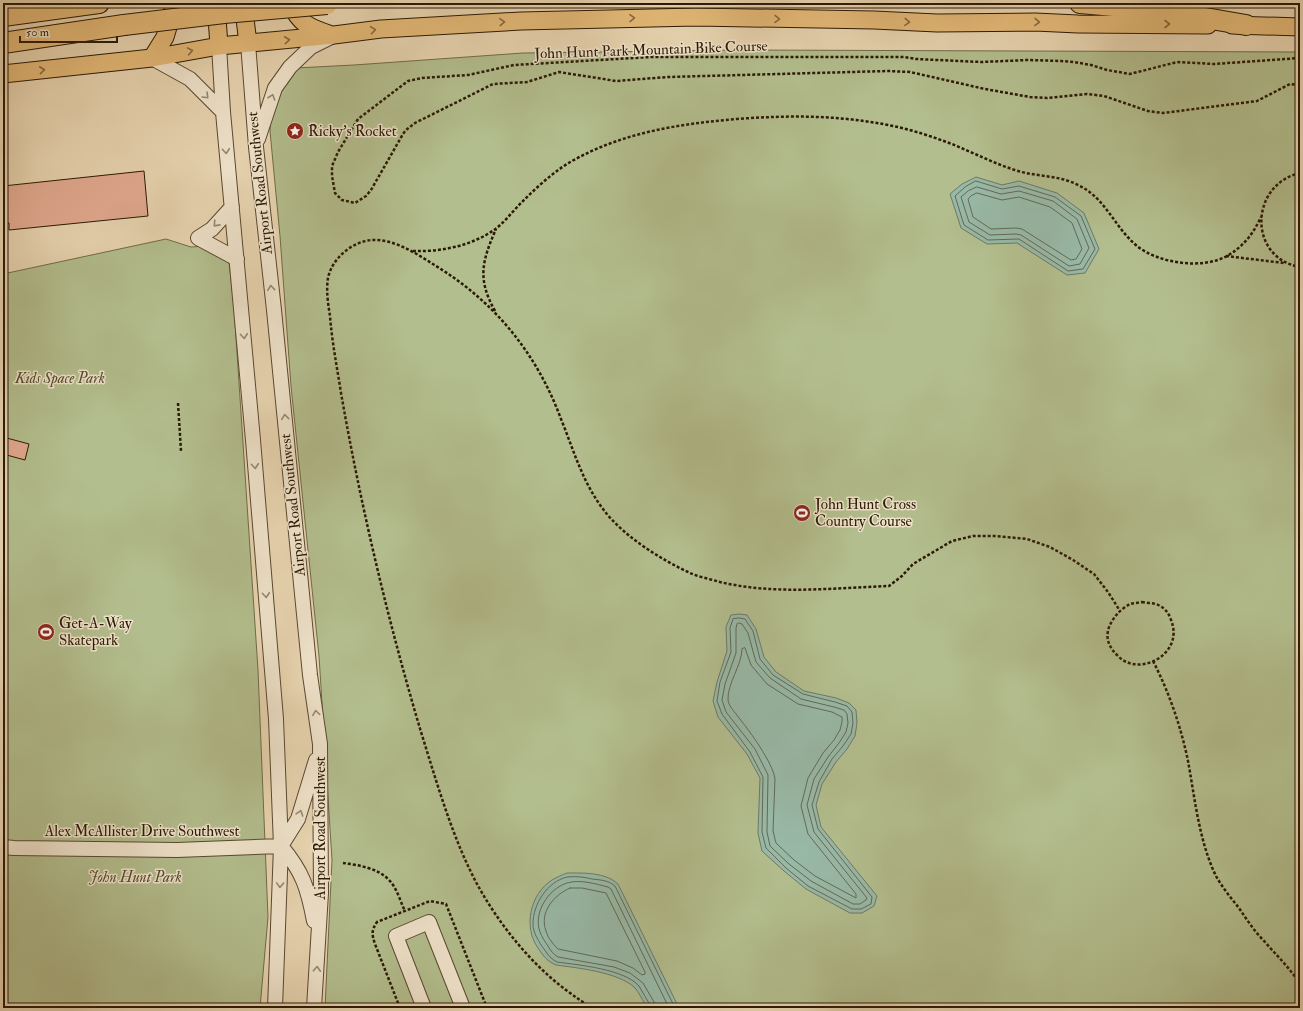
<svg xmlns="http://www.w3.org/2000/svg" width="1303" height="1011" viewBox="0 0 1303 1011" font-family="'IM FELL Double Pica',serif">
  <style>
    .green { fill: #b3be8e; stroke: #6f6c4a }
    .water { fill: #98b9a7; stroke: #6c7966 }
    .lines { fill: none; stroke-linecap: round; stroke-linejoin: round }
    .shore { stroke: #626956; stroke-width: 1 }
    .building { fill: #e2aa91; stroke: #2b1905 }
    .minor-casing { stroke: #5a4830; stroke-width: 16 }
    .major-casing { stroke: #2b1905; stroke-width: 19 }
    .highway-casing { stroke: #2b1905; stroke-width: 22 }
    .path { stroke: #2b1905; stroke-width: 2.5; stroke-dasharray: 3 2; stroke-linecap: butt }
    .minor { stroke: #f0e4cc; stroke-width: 14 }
    .major { stroke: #e4ba78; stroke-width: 17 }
    .highway { stroke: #e4ba78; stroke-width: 20 }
    .highway-bridge-casing { stroke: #2b1905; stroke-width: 22; stroke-linecap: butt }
    .highway-bridge { stroke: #e4ba78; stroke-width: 20 }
    .oneway { stroke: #886a3e }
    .oneway2 { stroke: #978972 }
    .labels { text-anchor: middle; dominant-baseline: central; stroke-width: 3; stroke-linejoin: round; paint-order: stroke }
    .street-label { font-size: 15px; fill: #2b1905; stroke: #f0e4cc }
    .poi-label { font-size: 15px; fill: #2b1905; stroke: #f0e4cc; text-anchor: start }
    .park-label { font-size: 15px; font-style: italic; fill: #544b2e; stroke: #f0e4cc }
  </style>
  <rect width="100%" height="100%" fill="#e8d5b1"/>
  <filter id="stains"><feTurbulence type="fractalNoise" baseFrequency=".005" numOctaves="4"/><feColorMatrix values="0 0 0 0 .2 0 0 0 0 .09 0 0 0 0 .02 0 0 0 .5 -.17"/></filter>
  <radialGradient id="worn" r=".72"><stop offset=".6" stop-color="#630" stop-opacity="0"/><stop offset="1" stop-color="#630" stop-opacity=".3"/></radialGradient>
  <path class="green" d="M745,50L1300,52V1008H325L332,860L319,656L291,386L280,236L270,131C271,101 279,92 296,68L354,65L523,53Z
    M166,239L191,247L206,246L229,262L234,307L258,670L268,917L260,1008H3V274Z"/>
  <path class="water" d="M976,177L1002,185L1019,181L1057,193L1084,213L1099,249L1085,273L1067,275L1017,243L987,244L961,228L950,194L962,184Z
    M739,614L747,615L756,629L764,657L776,672L804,691L836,698L849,703L856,710L857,723L855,736L847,749L836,762L822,784L816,805L821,827L877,896L874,906L862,913H850L806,889L784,871L762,851L758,833L760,778L747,754L718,717L713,701L717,682L727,651L726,627L731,615Z
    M567,873C583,873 605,872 618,884L679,1008H647C643,1001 639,992 634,987C617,972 578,968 556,965C547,961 544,957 538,948C523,927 530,894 552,880C557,877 562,875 567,873Z"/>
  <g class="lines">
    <path class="shore" d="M976,181L1002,189L1019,186L1055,197L1081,216L1095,249L1083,269L1068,271L1019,239L988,240L964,225L955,196L965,187Z
      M977,187L1001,194L1019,191L1053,201L1077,219L1089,248L1080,264L1069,266L1021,235L1016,234L990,235L969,222L961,197L968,191Z
      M977,193L1002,200L1019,197L1050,207L1072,223L1082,249L1076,259L1071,260L1022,229L1016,228L991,229L973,217L968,199L971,196Z
      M739,618L745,619L753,631L760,659L773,675L803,694L835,702L847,706L852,712L853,723L851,734L843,746L832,759L819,782L812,805L818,829L872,897L871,904L861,909H852L827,896L808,886L786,868L766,848L762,832L763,777L750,752L722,714L717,701L720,682L731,652L730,628L733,619Z
      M739,623L742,624L748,633L756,662L770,678L801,699L834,707L844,710L847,714L848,723L846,732L839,743L828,757L814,779L807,805L814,832L867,898L866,900L860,904H853L811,881L789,864L770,846L767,832L768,775L755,749L726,712L722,700L725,684L736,653V628L737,624Z
      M745,648L751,665L767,684L798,704L832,712L842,717V722L840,730L834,740L823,753L808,778L801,806L808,834L856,894V898L815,876L794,860L776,843L773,831L775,779C773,763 749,730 739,718C735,712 729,707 728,700C727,684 742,665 742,649Z
      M570,888H582L606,893L645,972V974L642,975L633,968L617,961L558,949C553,944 548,938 546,931C539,912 554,895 570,888Z
      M651,1008L650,1005C646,999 643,992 639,986C624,969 579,965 557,962C551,959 548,955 544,949C539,942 533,933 533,924C533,904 547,882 567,877C575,876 585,877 592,879C600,880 608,880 615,886L675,1008
      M656,1008L654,1002L643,983L630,973L614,967L558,957C553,954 551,951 548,946C545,942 542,937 540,932C533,913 548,889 567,883C580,879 596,884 608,887L611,889L669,1008"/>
  </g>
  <path class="building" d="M144,171L148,216L9,230V223L3,224V186Z
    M3,437L29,444L25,460L3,454Z"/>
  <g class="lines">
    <g class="minor-casing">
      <path id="minor" d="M248,43L256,147L274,310L310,675L320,744L321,893L314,1008
        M219,46L223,112L253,440L276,719L281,846L275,1008
        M152,58L190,79L223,112
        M258,139L275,88L290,67L311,47L331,37
        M232,207L212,229L198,238L237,259
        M281,846L298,819L316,760
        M281,846C303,872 308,889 314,921
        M3,847L14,848L177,850L281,846
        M424,1008L396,936L429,922L463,1008"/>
    </g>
    <g class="major-casing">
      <path id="major" d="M216,3L219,46
        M243,3L248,43
        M291,3C298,23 310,28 329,34
        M1232,25L1300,27
        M152,58L165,37L174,7V3
        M3,74L152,58L219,46L334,35L381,29L521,21L696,17L874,20L937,23L1035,22L1078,24L1208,25"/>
    </g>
    <g class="highway-casing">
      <path id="highway" d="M1080,3L1159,10L1246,25
        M3,16L99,3
        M3,43L124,25"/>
    </g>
    <path class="path" d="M1300,58L1214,64L1177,62L1130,74L1107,70L1091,65L1074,62L1061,61L1028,60L981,62L916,59L904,57H651L514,65L468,75L422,78L408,81L358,119L338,152L332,166V176L335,193L342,200L355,203L366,196L371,190L403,134L406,130L415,123L493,84L527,82L559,72L616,81L668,77L888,71L910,72L985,89L1030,97L1047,98L1087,94L1104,96L1148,111L1163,113L1257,101L1290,84L1300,85
      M1300,173C1249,185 1248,258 1300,267
      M413,251C440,252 471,246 494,230C504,223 512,212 521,203C536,188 553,172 572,161C624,132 679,124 737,119C791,115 840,115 893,126C913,130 933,137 952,144C974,153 995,164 1018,171C1038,177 1059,175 1078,185C1106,198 1114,227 1137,246C1158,263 1202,270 1227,256C1244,246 1253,234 1261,217
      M1226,256L1284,263
      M495,311C477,279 482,261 496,229
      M178,403L181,451
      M1142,602C1148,603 1156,603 1160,606C1166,609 1169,614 1171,620C1185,654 1139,678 1118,656C1103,642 1105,628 1118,613C1121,610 1126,606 1130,604C1134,603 1138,603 1142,602Z
      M1153,661C1169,692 1181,727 1188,761C1195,799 1199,841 1216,876C1222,887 1231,898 1239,908C1247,920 1255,932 1265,942C1277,956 1290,968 1300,984
      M343,863C358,865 378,868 389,880C397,888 400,901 405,911
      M400,1008L375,944C372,935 371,931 377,922L430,901L446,904L487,1008
      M592,1008C583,1002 575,997 566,990C530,963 499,924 477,884C452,837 437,783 421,732C388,621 361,507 341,393C337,367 332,342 330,316C328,304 326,290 328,278C332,258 353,241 372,240C395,239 417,254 436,266C495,302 537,354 561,419C574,451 582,481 603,509C623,536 660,559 690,573C699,577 710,579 720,582C774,595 833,588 889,586L902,576L913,564L952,541L973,536H996L1027,539L1050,547L1073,560L1094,574L1108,592L1120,611"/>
    <use href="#minor" class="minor"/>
    <use href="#major" class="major"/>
    <use href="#highway" class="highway"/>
    <g class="highway-bridge-casing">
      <path id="highway-bridge" d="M124,25L224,13L327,4"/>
    </g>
    <use href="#highway-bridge" class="highway-bridge"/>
  </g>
  <defs><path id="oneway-chevron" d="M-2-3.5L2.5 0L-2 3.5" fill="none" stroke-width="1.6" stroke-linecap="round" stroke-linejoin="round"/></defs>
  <g class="oneway">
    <use href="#oneway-chevron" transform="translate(632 18) rotate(-1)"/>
    <use href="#oneway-chevron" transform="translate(777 19) rotate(1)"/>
    <use href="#oneway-chevron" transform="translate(502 22) rotate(-3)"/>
    <use href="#oneway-chevron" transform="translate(907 22) rotate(3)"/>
    <use href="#oneway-chevron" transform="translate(1037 22) rotate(1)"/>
    <use href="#oneway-chevron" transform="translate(1167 24)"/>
    <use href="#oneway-chevron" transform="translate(373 30) rotate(-8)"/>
    <use href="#oneway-chevron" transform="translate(287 40) rotate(-6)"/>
    <use href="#oneway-chevron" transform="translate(190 51) rotate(-10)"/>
    <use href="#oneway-chevron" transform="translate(42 70) rotate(-6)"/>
  </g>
  <g class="oneway2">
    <use href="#oneway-chevron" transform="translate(206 96) rotate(45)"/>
    <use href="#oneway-chevron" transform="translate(272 97) rotate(-71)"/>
    <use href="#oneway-chevron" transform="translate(226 151) rotate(85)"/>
    <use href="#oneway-chevron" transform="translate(216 224) rotate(132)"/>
    <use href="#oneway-chevron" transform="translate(271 288) rotate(-96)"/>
    <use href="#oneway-chevron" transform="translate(244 336) rotate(85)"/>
    <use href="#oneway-chevron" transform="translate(285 417) rotate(-96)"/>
    <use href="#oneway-chevron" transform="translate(255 466) rotate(85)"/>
    <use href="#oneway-chevron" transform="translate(266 595) rotate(85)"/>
    <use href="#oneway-chevron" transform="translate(316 713) rotate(-98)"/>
    <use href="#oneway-chevron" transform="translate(300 813) rotate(-72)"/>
    <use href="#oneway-chevron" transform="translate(280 885) rotate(92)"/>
    <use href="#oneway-chevron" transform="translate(317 969) rotate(-87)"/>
  </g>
  <defs>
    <g id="sight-disc" transform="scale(0.9)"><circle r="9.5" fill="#8f2418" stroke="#f0e4cc"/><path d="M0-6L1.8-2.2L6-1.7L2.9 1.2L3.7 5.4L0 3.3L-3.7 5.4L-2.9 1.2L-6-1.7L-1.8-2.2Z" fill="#fff"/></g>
    <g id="stadium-disc" transform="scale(0.9)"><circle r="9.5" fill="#8f2418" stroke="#f0e4cc"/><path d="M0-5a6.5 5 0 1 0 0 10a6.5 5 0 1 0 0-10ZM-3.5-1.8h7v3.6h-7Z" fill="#fff"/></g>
  </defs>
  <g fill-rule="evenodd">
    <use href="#sight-disc" x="295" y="131"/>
    <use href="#stadium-disc" x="802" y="513"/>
    <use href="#stadium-disc" x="46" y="632"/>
  </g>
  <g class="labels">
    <g class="street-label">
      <text transform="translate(651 50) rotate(-2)">John Hunt Park Mountain Bike Course</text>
      <text transform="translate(260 183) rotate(-96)">Airport Road Southwest</text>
      <text transform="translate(293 505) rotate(-96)">Airport Road Southwest</text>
      <text transform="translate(320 828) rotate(-90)">Airport Road Southwest</text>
      <text x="142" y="831">Alex McAllister Drive Southwest</text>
    </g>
    <g class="poi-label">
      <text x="308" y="131">Ricky's Rocket</text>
      <text x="815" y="504">John Hunt Cross<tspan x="815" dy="17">Country Course</tspan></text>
      <text x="59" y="623">Get-A-Way<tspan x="59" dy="17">Skatepark</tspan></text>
    </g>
    <g class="park-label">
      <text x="60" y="378">Kids Space Park</text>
      <text x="135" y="877">John Hunt Park</text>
    </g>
  </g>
  <rect width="1303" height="1011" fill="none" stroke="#e8d5b1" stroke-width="16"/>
  <rect x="4" y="4" width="1295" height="1003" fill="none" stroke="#2b1905" stroke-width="2"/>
  <rect x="8" y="8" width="1287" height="995" fill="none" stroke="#2b1905"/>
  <path d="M20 36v6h97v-6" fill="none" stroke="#2b1905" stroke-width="2"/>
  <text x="26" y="36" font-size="12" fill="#2b1905" stroke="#f0e4cc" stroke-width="3" paint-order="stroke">50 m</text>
  <rect width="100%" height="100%" filter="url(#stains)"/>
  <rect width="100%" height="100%" fill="url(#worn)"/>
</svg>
